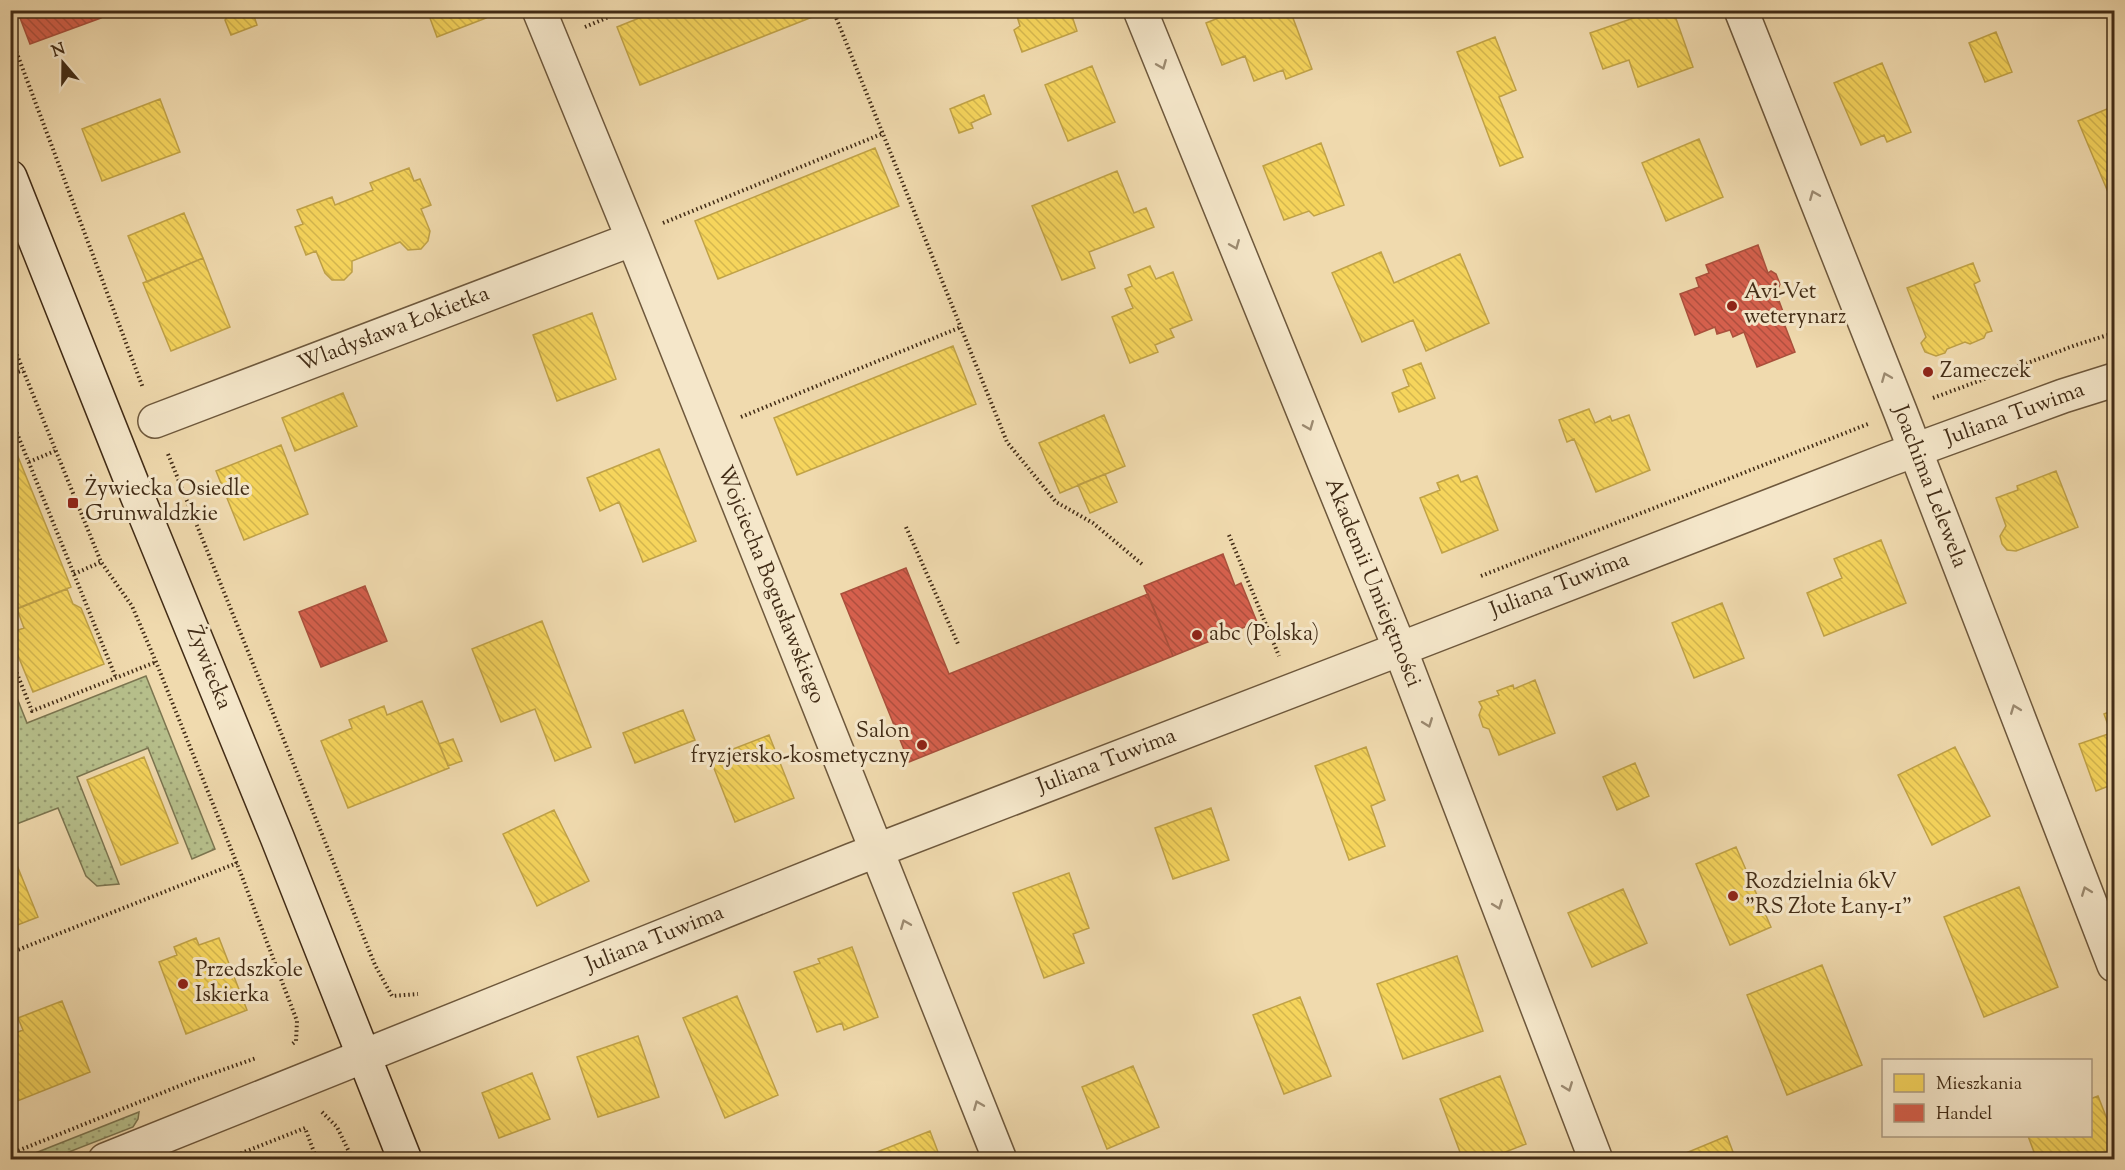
<svg xmlns="http://www.w3.org/2000/svg" width="2125" height="1170" viewBox="0 0 2125 1170" font-family="'Sorts Mill Goudy',serif">
  <style>
    .grass { fill: url(#grass-dots); stroke: #7c7651; stroke-width: 1.5 }
    .homes { fill: url(#homes-back-hatch); stroke: #c0a247; stroke-width: 1.5 }
    .shops { fill: url(#shops-back-hatch); stroke: #aa503c; stroke-width: 1.5 }
    .lines { fill: none; stroke-linecap: round; stroke-linejoin: round }
    .minor-casing { stroke: #6e583c; stroke-width: 36 }
    .tertiary-casing { stroke: #6e583c; stroke-width: 36 }
    .secondary-casing { stroke: #422c16; stroke-width: 36 }
    .path { stroke: #422c16; stroke-width: 4; stroke-dasharray: 1.5 3; stroke-linecap: butt }
    .minor { stroke: #f5e7ca; stroke-width: 33 }
    .tertiary { stroke: #f5e7ca; stroke-width: 33 }
    .secondary { stroke: #f5e7ca; stroke-width: 33 }
    .oneway { stroke: #9c8a70 }
    .poi-dot { fill: #8f2418; stroke: #f5e7ca; stroke-width: 2 }
    .labels { text-anchor: middle; dominant-baseline: central; stroke-width: 6; stroke-linejoin: round; paint-order: stroke }
    .poi-label { font-size: 22px; fill: #422c16; stroke: #f5e7ca; text-anchor: start }
    .street-label { font-size: 22px; fill: #422c16; stroke: #f5e7ca }
  </style>
  <defs>
    <pattern id="grass-dots" width="8" height="8" patternUnits="userSpaceOnUse" patternTransform="scale(1.5)"><rect width="8" height="8" fill="#b7c08c"/><path d="M2 2h.1M6 6h.1" fill="none" stroke="#969c71" stroke-width="1.8" stroke-linecap="round"/></pattern>
    <pattern id="homes-back-hatch" width="6" height="6" patternUnits="userSpaceOnUse" patternTransform="scale(1.5)"><rect width="6" height="6" fill="#f6d55c"/><path d="M-1 5l2 2M0 0l6 6M5-1l2 2" fill="none" stroke="#d4b74f"/></pattern>
    <pattern id="shops-back-hatch" width="6" height="6" patternUnits="userSpaceOnUse" patternTransform="scale(1.5)"><rect width="6" height="6" fill="#d6604d"/><path d="M-1 5l2 2M0 0l6 6M5-1l2 2" fill="none" stroke="#af4f3f"/></pattern>
  </defs>
  <rect width="100%" height="100%" fill="#f0daae"/>
  <filter id="stains"><feTurbulence type="fractalNoise" baseFrequency=".00333" numOctaves="4"/><feColorMatrix values="0 0 0 0 .2 0 0 0 0 .09 0 0 0 0 .02 0 0 0 .5 -.17"/></filter>
  <radialGradient id="worn" r=".72"><stop offset=".6" stop-color="#630" stop-opacity="0"/><stop offset="1" stop-color="#630" stop-opacity=".3"/></radialGradient>
  <path class="grass" d="M146,676L215,849L192,859L148,748L77,777L119,884L97,886L86,876L58,808L14,825L10,816L11,683L27,723Z
    M139,1112L138,1119L133,1127L51,1159H20Z"/>
  <path class="homes" d="M231,10H252L257,25L231,35L225,20Z
    M427,10H483L486,18L437,37Z
    M659,10H819L820,14L640,85L617,27Z
    M1015,10H1070L1077,31L1022,52L1014,30L1020,26Z
    M1238,10H1290L1312,69L1286,79L1283,70L1254,81L1245,56L1222,65L1206,23Z
    M1657,10H1673L1693,67L1638,87L1629,60L1603,69L1590,33Z
    M1996,32L2012,72L1985,82L1969,43Z
    M1495,37L1516,90L1499,97L1523,157L1500,166L1457,52Z
    M1882,63L1911,132L1887,142L1884,135L1861,145L1834,83Z
    M1092,66L1115,122L1068,141L1045,85Z
    M984,95L991,114L971,123L973,128L959,133L950,109Z
    M160,99L180,152L102,181L82,129Z
    M2114,106V190L2108,192L2078,121Z
    M1699,139L1723,197L1666,221L1642,163Z
    M1321,143L1344,205L1314,216L1309,211L1284,220L1263,166Z
    M875,148L899,206L718,279L695,221Z
    M409,168L414,181L420,179L431,205L421,209L430,231L428,241L421,249L408,250L400,242L352,261V272L344,280H332L325,273L316,251L306,255L295,227L303,224L297,210L332,197L335,205L373,190L370,183Z
    M1117,171L1134,213L1146,208L1154,227L1089,252L1095,268L1062,280L1032,206Z
    M184,213L203,258L147,282L128,236Z
    M1381,252L1394,283L1460,254L1489,323L1426,351L1413,320L1362,342L1332,273Z
    M203,258L230,327L171,351L143,283Z
    M1973,263L1980,281L1974,284L1992,331L1986,333L1984,338L1970,344L1965,342L1947,349L1945,353L1936,356L1925,352L1921,343L1926,337L1907,288Z
    M1150,266L1156,279L1173,272L1192,320L1170,329L1174,337L1155,345L1158,352L1130,363L1112,317L1133,308L1125,289L1132,286L1128,275Z
    M592,313L616,379L557,401L533,335Z
    M953,346L976,404L797,475L774,418Z
    M1421,363L1435,398L1399,412L1392,393L1409,386L1403,370Z
    M343,393L357,426L295,451L282,418Z
    M1589,409L1595,423L1610,416L1612,421L1629,415L1650,470L1596,492L1574,439L1567,442L1559,420Z
    M1104,415L1125,466L1060,493L1039,443Z
    M10,437L71,587L13,610L10,605Z
    M281,445L308,514L244,540L216,471Z
    M659,449L696,541L643,562L619,502L600,511L587,478Z
    M2056,471L2078,527L2016,551L2007,550L2002,544L2000,536L2006,526L1996,498L2018,490L2017,486Z
    M1105,474L1117,502L1090,513L1078,485Z
    M1458,475L1461,482L1477,476L1498,530L1442,553L1420,498L1440,490L1437,483Z
    M1881,540L1906,603L1824,636L1807,593L1842,578L1834,559Z
    M67,589L73,604L81,608L104,664L33,692L10,636V633L24,628L17,609Z
    M1722,603L1744,658L1694,678L1672,623Z
    M542,621L591,747L555,761L535,709L501,722L472,649Z
    M1535,680L1555,733L1499,755L1489,729L1483,727L1479,715L1482,707L1479,702L1499,695L1497,691L1513,685L1514,689Z
    M422,701L449,768L348,808L321,741L352,728L349,720L384,706L387,715Z
    M683,710L695,740L635,763L623,733Z
    M2114,710V784L2096,791L2079,744L2111,733L2104,714Z
    M769,735L794,798L735,822L710,758Z
    M453,739L462,761L448,766L439,744Z
    M1366,747L1385,800L1371,806L1385,846L1349,860L1315,766Z
    M1955,747L1990,816L1932,845L1898,775Z
    M144,757L178,843L121,865L87,780Z
    M1635,763L1649,796L1617,810L1603,777Z
    M1211,808L1229,860L1173,879L1155,828Z
    M554,810L589,881L537,906L503,834Z
    M1736,847L1771,927L1730,945L1696,864Z
    M10,848L38,917L10,928Z
    M1069,873L1089,928L1073,934L1084,963L1044,978L1013,893Z
    M2019,887L2058,987L1984,1017L1944,917Z
    M1623,889L1647,943L1592,967L1568,913Z
    M196,938L199,945L219,938L247,1010L186,1034L159,962L177,955L174,947Z
    M852,947L878,1017L844,1030L842,1023L817,1032L794,972L820,963L818,959Z
    M1457,956L1483,1031L1403,1059L1377,984Z
    M1822,965L1862,1065L1787,1095L1747,995Z
    M737,996L778,1095L725,1118L683,1018Z
    M1300,997L1331,1076L1284,1094L1253,1015Z
    M62,1001L90,1072L10,1104V1035L23,1030L18,1018Z
    M638,1036L659,1097L598,1117L577,1057Z
    M1133,1066L1159,1127L1107,1149L1082,1087Z
    M532,1073L550,1119L499,1138L482,1093Z
    M1500,1076L1526,1144L1485,1160H1463L1440,1099Z
    M2098,1096L2114,1137V1160H2037L2028,1136H2090V1099Z
    M930,1131L941,1160H857Z
    M1727,1136L1736,1160H1669Z"/>
  <path class="shops" d="M17,10H99L101,18L30,44Z
    M1758,245L1768,273L1771,271L1776,274L1780,284L1778,289L1775,290L1785,317L1782,318L1795,352L1757,367L1744,332L1733,337L1730,330L1717,334L1715,327L1695,335L1680,294L1699,287L1696,278L1709,273L1706,265Z
    M1223,554L1235,586L1241,583L1257,622L1173,656L1144,586Z
    M906,568L949,674L1148,594L1173,656L909,762L841,594Z
    M365,586L387,641L321,667L299,612Z"/>
  <g class="lines">
    <g class="minor-casing">
      <path id="minor" d="M539,10L633,239L1000,1160
        M1741,10L1900,411L2114,965
        M155,421L633,239
        M105,1160L852,860L1400,649L1596,1160"/>
    </g>
    <g class="tertiary-casing">
      <path id="tertiary" d="M1140,10L1400,649L1888,460L2063,396L2114,380"/>
    </g>
    <g class="secondary-casing">
      <path id="secondary" d="M10,177L134,488L277,837L405,1160"/>
    </g>
    <path class="path" d="M609,10L611,16
      M833,10L1007,442L1056,502L1093,523L1143,565
      M585,27L625,10
      M10,35L143,388
      M663,223L884,133
      M10,338L101,562L132,606L156,662L241,874L297,1021L296,1041L291,1045
      M10,375L23,370
      M1933,398L2076,345L2114,333
      M10,416L116,678
      M741,417L961,327
      M168,454L375,965L392,996L418,994
      M29,462L55,451
      M906,527L958,644
      M1229,535L1279,656
      M74,574L101,562
      M1481,576L1868,424
      M10,656L32,711L156,662
      M10,953L237,863
      M322,1112L337,1127L353,1160
      M10,1154L194,1080L256,1058
      M224,1160L305,1128L317,1160"/>
    <use href="#minor" class="minor"/>
    <use href="#tertiary" class="tertiary"/>
    <use href="#secondary" class="secondary"/>
  </g>
  <defs><path id="oneway-chevron" d="M-2-3.5L2.5 0L-2 3.5" fill="none" stroke-width="1.6" stroke-linecap="round" stroke-linejoin="round" transform="scale(1.5)"/></defs>
  <g class="oneway">
    <use href="#oneway-chevron" transform="translate(1162 65) rotate(68)"/>
    <use href="#oneway-chevron" transform="translate(1814 195) rotate(-112)"/>
    <use href="#oneway-chevron" transform="translate(1235 245) rotate(68)"/>
    <use href="#oneway-chevron" transform="translate(1886 377) rotate(-112)"/>
    <use href="#oneway-chevron" transform="translate(1309 426) rotate(68)"/>
    <use href="#oneway-chevron" transform="translate(2015 709) rotate(-111)"/>
    <use href="#oneway-chevron" transform="translate(1428 723) rotate(69)"/>
    <use href="#oneway-chevron" transform="translate(2086 891) rotate(-111)"/>
    <use href="#oneway-chevron" transform="translate(1498 905) rotate(69)"/>
    <use href="#oneway-chevron" transform="translate(905 924) rotate(-112)"/>
    <use href="#oneway-chevron" transform="translate(1568 1087) rotate(69)"/>
    <use href="#oneway-chevron" transform="translate(978 1105) rotate(-112)"/>
  </g>
  <g class="poi-dot">
    <circle cx="1732" cy="306" r="6"/>
    <circle cx="1928" cy="372" r="6"/>
    <rect x="67" y="497" width="12" height="12" rx="3"/>
    <circle cx="1197" cy="635" r="6"/>
    <circle cx="922" cy="745" r="6"/>
    <circle cx="1733" cy="896" r="6"/>
    <circle cx="183" cy="984" r="6"/>
  </g>
  <g class="labels">
    <g class="poi-label">
      <text x="1744" y="293">Avi-Vet<tspan x="1744" dy="25">weterynarz</tspan></text>
      <text x="1940" y="372">Zameczek</text>
      <text x="85" y="490">Żywiecka Osiedle<tspan x="85" dy="25">Grunwaldzkie</tspan></text>
      <text x="1209" y="635">abc (Polska)</text>
      <text x="910" y="732" text-anchor="end">Salon<tspan x="910" dy="25">fryzjersko-kosmetyczny</tspan></text>
      <text x="1745" y="883">Rozdzielnia 6kV<tspan x="1745" dy="25">"RS Złote Łany-1"</tspan></text>
      <text x="195" y="971">Przedszkole<tspan x="195" dy="25">Iskierka</tspan></text>
    </g>
    <g class="street-label">
      <text transform="translate(394 330) rotate(-21)">Wladysława Łokietka</text>
      <text transform="translate(2015 415) rotate(-20)">Juliana Tuwima</text>
      <text transform="translate(1929 487) rotate(69)">Joachima Lelewela</text>
      <text transform="translate(1372 583) rotate(68)">Akademii Umiejętności</text>
      <text transform="translate(770 585) rotate(68)">Wojciecha Bogusławskiego</text>
      <text transform="translate(1560 586) rotate(-21)">Juliana Tuwima</text>
      <text transform="translate(208 668) rotate(68)">Żywiecka</text>
      <text transform="translate(1107 762) rotate(-21)">Juliana Tuwima</text>
      <text transform="translate(655 940) rotate(-22)">Juliana Tuwima</text>
    </g>
  </g>
  <rect width="2125" height="1170" fill="none" stroke="#f0daae" stroke-width="36"/>
  <rect x="12" y="12" width="2101" height="1146" fill="none" stroke="#422c16" stroke-width="3"/>
  <rect x="18" y="18" width="2089" height="1134" fill="none" stroke="#422c16" stroke-width="1.5"/>
  <rect x="1882" y="1059" width="210" height="78" fill="#f5e7ca" stroke="#ad9c82" stroke-width="1.5"/>
  <rect x="1894" y="1074" width="30" height="18" fill="#f6d55c" stroke="#ad9c82" stroke-width="1.5"/>
  <text x="1936" y="1089" font-size="18" fill="#422c16">Mieszkania</text>
  <rect x="1894" y="1104" width="30" height="18" fill="#d6604d" stroke="#ad9c82" stroke-width="1.5"/>
  <text x="1936" y="1119" font-size="18" fill="#422c16">Handel</text>
  <g transform="translate(63 63) rotate(340)" stroke="#f5e7ca" stroke-width="4.5" paint-order="stroke">
  <path d="M0-4.5L10 22L0 15L-10 22Z" fill="#422c16"/>
  <text y="-9" font-size="16" font-weight="bold" text-anchor="middle" fill="#422c16">N</text>
  </g>
  <rect width="100%" height="100%" filter="url(#stains)"/>
  <rect width="100%" height="100%" fill="url(#worn)"/>
</svg>
